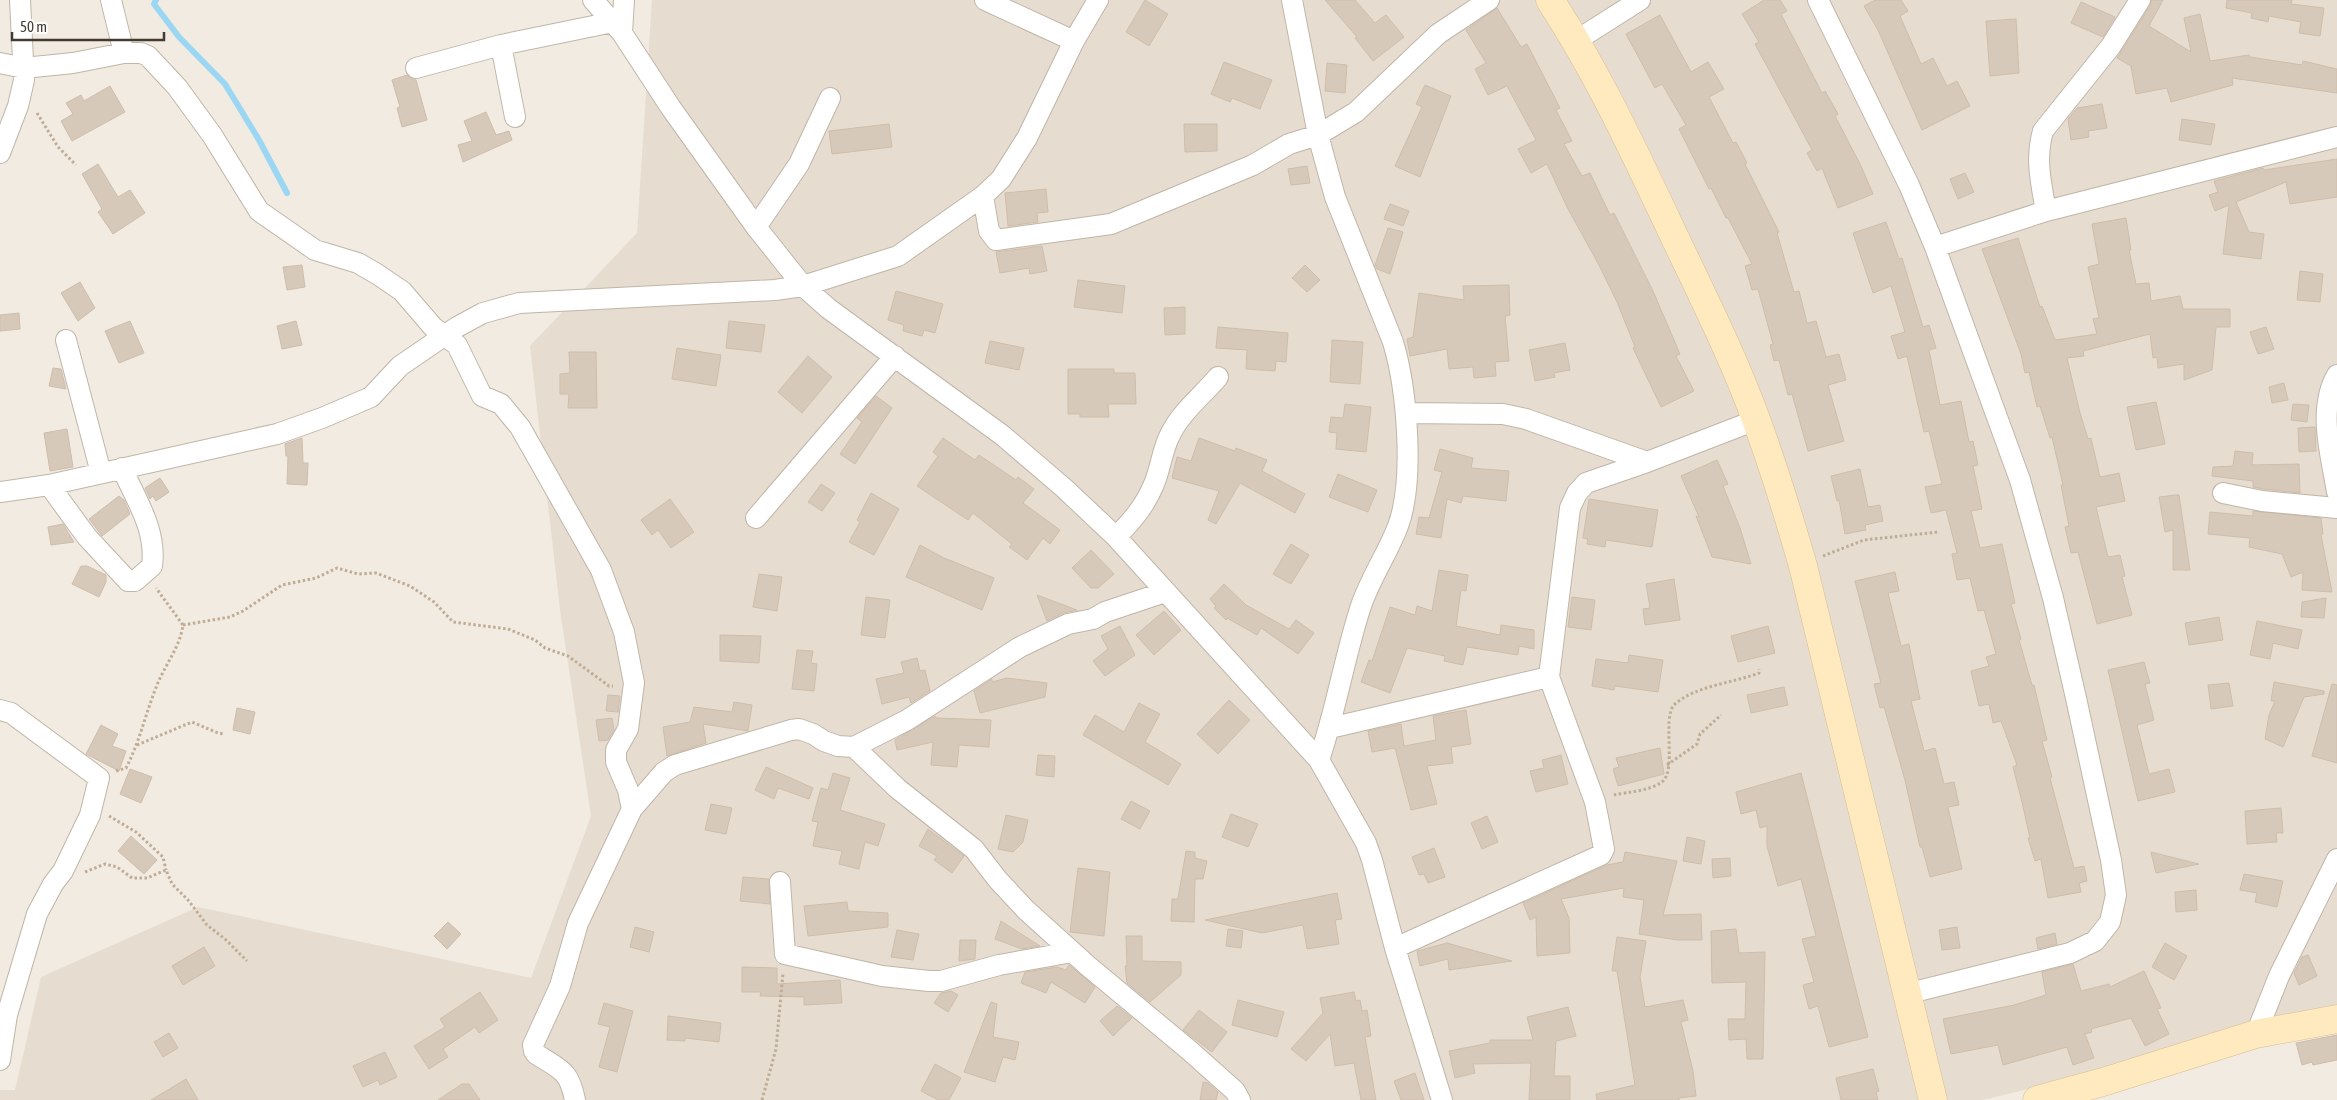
<svg xmlns="http://www.w3.org/2000/svg" width="2337" height="1100" viewBox="0 0 2337 1100" font-family="'Asap Condensed',sans-serif">
  <style>
    .residential { fill: #e6ddd0 }
    .lines { fill: none; stroke-linecap: round; stroke-linejoin: round }
    .stream { stroke: #9bd7f2; stroke-width: 6 }
    .building { fill: #d7c9ba; stroke: #cfbdaa }
    .street-casing { stroke: #c0b5a7; stroke-width: 22 }
    .secondary-casing { stroke: #d7be91; stroke-width: 29 }
    .path { stroke: #c0ac95; stroke-width: 3; stroke-dasharray: 2.5 2.5; stroke-linecap: butt }
    .street { stroke: #fff; stroke-width: 20 }
    .secondary { stroke: #ffe9bf; stroke-width: 28 }
  </style>
  <rect width="100%" height="100%" fill="#f2ebe2"/>
  <path class="residential" d="M652,0H2337V1013L1983,1100H0V1090H15L41,977L198,907L531,978L591,816L560,610L530,346L637,233Z"/>
  <g class="lines">
    <path class="stream" d="M156,0L154,4L179,37L225,84L259,140L287,193"/>
  </g>
  <path class="building" d="M1145,0L1168,14L1149,46L1126,32Z
    M1325,0H1355L1375,23L1386,15L1404,37L1373,61L1355,38L1357,37Z
    M1764,0H1780L1787,11L1781,14L1822,93L1825,91L1838,114L1835,116L1861,166L1873,194L1838,208L1822,168L1817,171L1807,153L1812,150L1755,44L1759,42L1742,14Z
    M1875,0H1901L1908,11L1900,16L1921,64L1933,58L1947,86L1957,81L1970,106L1922,130L1878,30L1864,6Z
    M2152,0H2163L2149,26L2191,52L2184,18L2200,14L2210,61L2249,55L2250,57L2302,65L2303,61L2337,69V93L2232,78L2233,85L2171,102L2167,88L2136,94L2131,66L2117,58L2150,6Z
    M2227,0H2292L2291,4L2324,8L2320,36L2299,33L2301,22L2269,16L2268,22L2251,18L2252,13L2226,8Z
    M2081,2L2115,17L2103,37L2071,23Z
    M1497,8L1521,47L1527,44L1560,108L1556,110L1572,141L1564,144L1582,176L1590,173L1610,215L1614,213L1653,291L1680,354L1676,356L1694,391L1661,407L1633,348L1635,347L1617,302L1600,267L1567,207L1547,164L1531,173L1518,149L1536,140L1507,86L1488,95L1475,69L1486,63L1466,30Z
    M1660,15L1691,72L1708,62L1724,89L1709,97L1733,143L1736,142L1747,163L1745,164L1779,232L1777,233L1794,292L1799,291L1807,323L1816,321L1826,357L1839,354L1846,380L1828,385L1844,441L1808,451L1792,394L1788,395L1779,360L1774,361L1770,345L1773,344L1758,289L1752,290L1745,266L1752,264L1728,218H1726L1711,188L1709,189L1679,129L1686,125L1662,84L1655,88L1626,34Z
    M2016,19L2019,73L1990,76L1986,21Z
    M1224,62L1272,80L1260,109L1232,98L1230,102L1211,94Z
    M1327,63L1347,65L1345,93L1325,91Z
    M407,75L416,80L427,120L402,127L397,108L400,107L392,80Z
    M1425,85L1451,96L1420,177L1395,166L1422,107L1416,104Z
    M110,86L125,112L72,141L61,121L73,114L66,103L81,95L84,101Z
    M2102,104L2107,128L2088,131L2089,137L2071,140L2068,119L2077,108Z
    M486,112L496,135L509,131L512,140L463,162L458,145L472,141L464,121Z
    M2182,119L2215,124L2211,145L2179,140Z
    M889,124L892,147L832,154L829,131Z
    M1184,124H1217V151L1185,152Z
    M2337,159V197L2290,204L2286,182L2236,202L2249,232L2264,234L2261,259L2223,254L2229,205L2215,211L2209,195L2218,192L2214,181L2263,168L2264,170Z
    M98,164L118,197L130,190L145,213L113,234L98,212L102,209L82,174Z
    M1307,166L1310,183L1291,185L1288,169Z
    M1965,173L1974,192L1958,199L1950,179Z
    M1046,189L1048,212L1037,213L1038,222L1008,226L1005,193Z
    M1390,204L1409,211L1403,226L1384,219Z
    M2126,218L2131,250H2129L2136,284L2149,283L2151,301L2180,296L2183,309H2230V327H2216L2212,370L2184,380V364L2158,368L2157,357L2153,358L2150,334L2083,351L2084,356L2067,358L2080,413L2088,439L2091,438L2100,477L2119,473L2125,501L2096,507L2108,557L2120,555L2125,576L2122,577L2132,615L2097,624L2078,552L2071,553L2065,527L2069,526L2061,485H2063L2052,437L2050,438L2040,406L2037,407L2029,372L2025,373L2021,354L1982,249L2018,238L2040,307L2042,306L2055,340L2097,334L2093,319L2099,318L2088,267L2099,264L2092,224Z
    M1886,222L1899,259L1902,258L1923,327L1929,325L1936,348L1929,350L1940,405L1961,401L1969,442L1973,441L1978,465L1973,466L1982,509L1971,511L1980,548L2002,544L2015,603L2011,604L2021,639L2019,640L2032,685H2034L2047,740L2042,741L2052,777L2050,778L2074,868L2084,866L2087,881L2079,883L2081,892L2048,898L2041,859L2035,861L2028,838H2030L2022,802L2013,767L2017,765L2001,721L1993,723L1989,704L1979,706L1971,671L1989,666L1986,657L1996,654L1984,610L1978,611L1970,578L1957,580L1952,554L1957,553L1946,510L1931,513L1925,487L1942,484L1929,431L1924,432L1907,356L1898,359L1891,336L1905,332L1891,286L1873,293L1853,233Z
    M1388,228L1403,232L1390,274L1377,269L1375,265Z
    M1042,246L1047,271L1030,274L1029,268L1000,273L996,252Z
    M302,265L305,287L287,290L283,267Z
    M1305,265L1320,280L1307,292L1292,278Z
    M2300,271L2323,274L2320,302L2297,300Z
    M1078,280L1125,286L1122,313L1074,307Z
    M80,282L95,308L78,321L61,293Z
    M1509,285L1510,315L1505,316L1509,361L1495,362L1496,376L1474,378L1473,367L1449,369L1447,349L1410,356L1407,339L1413,337L1419,293L1464,300L1463,286Z
    M896,291L943,304L935,333L924,330L922,336L903,331L904,325L888,320Z
    M1185,307V334L1165,335L1164,308Z
    M19,313L20,329L0,331V315Z
    M130,321L144,353L119,363L105,331Z
    M296,321L302,345L282,349L277,326Z
    M729,321L765,325L761,352L726,348Z
    M1218,327L1288,333L1286,362L1276,361L1275,371L1246,369L1247,350L1216,348Z
    M2266,327L2274,349L2258,354L2250,332Z
    M1332,340L1363,342L1360,384L1330,382Z
    M990,341L1024,348L1019,370L985,363Z
    M1565,343L1570,370L1554,373L1555,377L1535,381L1529,350Z
    M677,348L721,355L716,386L672,379Z
    M569,352H596L597,408H568L569,394H560V374L570,373Z
    M808,356L832,377L802,413L778,392Z
    M53,368L61,369L66,389L49,386Z
    M1068,369H1114V373H1135L1136,404H1108L1109,417H1080V414H1068Z
    M2284,383L2288,400L2272,403L2269,387Z
    M876,396L892,408L855,464L840,454L862,422L857,418Z
    M2156,402L2165,444L2136,450L2127,407Z
    M1345,404L1371,407L1366,452L1336,449L1337,433L1329,432L1331,417L1343,418Z
    M2293,404L2309,405L2307,422L2291,420Z
    M2315,427L2316,451L2299,452L2298,428Z
    M67,429L73,467L50,471L44,433Z
    M302,438L303,463H308L307,485L287,484L288,456H286L285,444Z
    M943,438L975,460L979,455L1016,480L1018,477L1034,489L1023,503L1060,530L1050,544L1043,538L1027,560L1009,547L1012,544L973,513L968,520L917,486L938,456L933,452Z
    M1199,438L1235,451L1236,448L1267,460L1262,471L1305,494L1295,513L1240,483L1216,524L1208,520L1219,491L1172,478L1177,457L1191,461Z
    M1440,449L1473,458L1471,468L1509,471L1506,501L1463,496L1461,503L1447,499L1441,538L1416,534L1419,517L1429,518L1442,472L1434,470Z
    M2235,451L2253,453L2252,465L2299,464L2300,493L2264,489L2253,487V481L2212,476L2213,467L2233,466Z
    M1717,460L1728,484L1723,486L1740,528L1751,564L1712,557L1696,516L1699,517L1681,476Z
    M1860,469L1868,507L1880,505L1883,521L1865,525L1866,530L1845,534L1839,500L1837,501L1831,476Z
    M1338,474L1377,490L1368,512L1329,497Z
    M160,478L169,492L156,501L153,496L150,499L145,488Z
    M821,484L835,493L822,511L808,502Z
    M871,493L899,509L874,555L849,542L860,522L857,520Z
    M2176,495H2179L2190,570H2173V530L2165,532L2159,497Z
    M119,496L124,500L130,514L102,536L89,519Z
    M670,499L694,532L671,548L658,530L652,535L641,520Z
    M1589,499L1658,510L1652,547L1606,540L1605,547L1587,544L1588,539L1583,538Z
    M2253,511L2321,518L2323,534L2321,535L2332,592L2302,590L2303,572L2291,577L2282,554L2249,547L2250,538L2208,534L2210,512L2253,516Z
    M63,524L74,542L51,545L48,527Z
    M1291,544L1309,555L1291,584L1273,574Z
    M920,545L944,558L994,578L982,610L906,577Z
    M1091,550L1114,574L1098,588H1091L1072,568Z
    M81,566H87L106,575V582L99,597L72,584Z
    M1439,570L1468,575L1466,591L1461,590L1456,626L1500,635L1501,625L1534,630V649L1519,646L1518,655L1467,647L1463,665L1444,661L1445,656L1407,648L1390,693L1361,682L1369,660L1372,661L1390,607L1415,615L1417,606L1432,611Z
    M1895,572L1899,591L1888,593L1901,646L1909,644L1913,665L1920,699L1911,701L1924,751L1935,748L1944,784L1954,782L1959,805L1948,807L1962,869L1930,877L1922,847H1920L1905,780L1884,707L1880,708L1874,684L1881,683L1855,581Z
    M759,574L782,577L777,611L753,607Z
    M1674,579L1680,620L1645,625L1643,609L1650,608L1646,584Z
    M1224,584L1246,605L1289,629L1296,620L1314,633L1298,654L1261,628L1257,635L1227,618L1226,620L1214,608L1216,606L1210,599Z
    M1037,595L1077,610L1063,613L1047,621Z
    M866,597L890,600L885,638L861,635Z
    M1572,597L1595,600L1591,630L1568,627Z
    M2326,598L2324,618L2301,617L2302,602Z
    M1164,611L1181,630L1154,655L1136,635Z
    M2219,617L2223,640L2189,645L2185,623Z
    M2257,621L2302,630L2298,649L2273,643L2270,659L2250,655Z
    M1120,626L1135,655L1105,676L1093,661L1108,649L1101,636Z
    M1768,626L1775,653L1738,662L1731,636Z
    M720,635L761,636L759,663L720,661Z
    M797,650L813,651L811,663L817,664L814,691L792,689Z
    M1629,655L1663,660L1658,692L1615,686L1614,690L1592,686L1596,659L1628,663Z
    M917,658L920,671L925,670L930,691L911,703L909,697L882,704L876,679L904,673L901,662Z
    M2144,662L2150,683L2145,684L2154,720L2137,725L2149,774L2169,769L2175,792L2138,801L2108,670Z
    M1007,678L1047,683L1045,697L980,713L974,691L992,679V682Z
    M2274,682L2324,691V694L2304,697L2283,747L2265,739L2269,715L2275,701H2271Z
    M2229,683L2233,706L2211,709L2208,685Z
    M2332,684L2337,685V763L2312,756Z
    M1784,687L1788,705L1751,713L1747,695Z
    M608,695L620,696L618,712L606,711Z
    M1229,700L1250,720L1218,754L1197,734Z
    M734,702L752,705L748,731L703,724L706,743L667,756L663,727L690,722L694,707L732,712Z
    M1139,703L1160,714L1145,742L1181,764L1168,785L1083,735L1095,715L1124,732Z
    M237,708L255,712L250,734L233,730Z
    M1466,710L1471,744L1451,747L1453,763L1427,766L1437,804L1411,810L1395,748L1372,752L1368,731L1401,724L1404,746L1436,740L1433,716Z
    M935,716L936,718L991,720L989,747L959,745L957,767L931,765L933,742L897,750L895,740Z
    M612,718L614,730L608,740L599,741L596,720Z
    M101,725L118,734L112,746L126,751L119,771L86,754Z
    M1660,748L1664,774L1618,786L1613,769L1619,767L1616,758Z
    M1038,755L1055,756L1054,777L1036,775Z
    M1561,755L1568,784L1536,792L1530,771L1544,768L1542,760Z
    M766,767L813,788L809,799L778,788L774,799L755,790Z
    M130,769L152,777L141,803L120,794Z
    M833,773L850,778L840,810L885,824L878,846L865,842L859,869L839,864L842,851L813,846L818,822L812,821L821,788L828,790Z
    M1801,773L1868,1037L1829,1047L1818,1006L1809,1009L1803,985L1814,982L1802,939L1816,936L1801,879L1778,886L1767,846V826L1760,828L1756,810L1741,814L1736,792Z
    M1131,801L1150,811L1140,829L1121,819Z
    M711,804L732,808L726,834L705,830Z
    M2281,808L2283,833H2276L2277,842L2247,844L2245,811Z
    M1231,814L1258,824L1248,847L1222,837Z
    M1006,815L1028,820L1023,842L1013,852L998,849Z
    M1487,816L1498,842L1482,849L1471,823Z
    M928,829L964,856L952,873L934,860L937,856L919,846Z
    M131,836L157,860L144,874L118,851Z
    M1687,837L1705,841L1701,864L1683,861Z
    M1434,848L1445,877L1428,883L1424,874L1419,875L1412,857Z
    M1186,851L1195,852V858L1207,861L1203,879H1195L1194,922L1171,921L1172,899H1178Z
    M1625,852L1677,861L1663,915L1701,914L1702,940H1677L1639,934L1644,900L1623,897L1624,888L1561,899L1569,918L1570,953L1537,956L1536,917L1530,920L1523,903L1607,865L1623,862Z
    M2151,852L2199,864L2156,873Z
    M1730,858L1731,876L1713,878L1712,859Z
    M1078,868L1110,872L1104,936L1070,932Z
    M2244,874L2283,881L2277,907L2255,902L2257,893L2240,890Z
    M743,877L769,879L770,904L740,901Z
    M2196,890L2197,910L2176,912L2175,892Z
    M1337,893L1342,919L1335,920L1339,944L1307,949L1303,925L1262,933L1205,920Z
    M847,902L848,911L888,913V927L808,936L804,906Z
    M1001,921L1040,946L1022,949L995,939Z
    M448,922L461,934L447,949L434,936Z
    M635,927L654,932L649,952L630,947Z
    M1957,927L1960,948L1942,950L1939,930Z
    M1228,929L1243,931L1241,948L1226,946Z
    M1736,929L1739,953L1765,952L1763,1059H1747L1746,1039L1729,1040L1728,1019H1745L1746,982L1712,983L1711,931Z
    M897,930L919,934L913,960L891,957Z
    M2055,933L2057,944L2038,949L2036,938Z
    M1126,936H1142V961L1181,962V975L1150,1002L1127,983L1125,966H1127Z
    M1617,937L1646,941L1640,977L1645,1007L1683,1000L1688,1020L1681,1022L1693,1071L1696,1096L1679,1098V1100H1597L1596,1094L1635,1085L1617,971H1612Z
    M960,940H976L975,959L959,961Z
    M1447,943L1479,952L1512,961L1449,970L1448,959L1420,966L1417,951Z
    M2165,943L2187,956L2174,980L2152,967Z
    M204,947L215,966L183,985L172,966Z
    M2308,955L2317,976L2299,985L2294,973L2302,957Z
    M2073,964L2081,991L2109,984L2110,987L2144,971L2161,1008L2157,1009L2169,1034L2145,1046L2131,1018L2091,1029L2092,1032L2085,1034L2094,1058L2073,1065L2067,1047L2003,1065L1998,1045L1951,1054L1943,1019L2014,1005L2046,995L2042,972Z
    M1069,965L1095,987L1085,1003L1051,982L1046,993L1021,983L1025,972L1057,967L1066,970Z
    M742,967L777,968V984L840,980L842,1003L804,1005V997L760,996L761,992H742Z
    M951,991L958,995L948,1012L934,1003L941,993Z
    M480,992L498,1020L479,1033L475,1027L443,1049L448,1057L429,1069L414,1046L445,1027L440,1019Z
    M1354,992L1356,1001L1360,1000L1362,1011L1367,1010L1371,1036L1365,1037L1376,1100H1361L1354,1063L1335,1066L1330,1034L1306,1061L1291,1049L1323,1013L1320,998Z
    M1238,1000L1284,1012L1277,1037L1232,1025Z
    M991,1002L997,1004L993,1037L1019,1042L1015,1060L1003,1057L995,1082L964,1072Z
    M604,1003L633,1011L617,1072L599,1067L610,1027L598,1024Z
    M1117,1006L1132,1018L1113,1036L1100,1021Z
    M1568,1007L1576,1036L1556,1041L1554,1076H1570V1100H1529L1531,1063L1473,1064L1475,1073L1455,1078L1449,1051L1490,1043V1040H1533L1527,1017Z
    M1199,1010L1227,1032L1212,1052L1183,1030Z
    M668,1016L721,1023L719,1042L685,1038V1041L667,1040Z
    M169,1033L178,1048L163,1057L154,1042Z
    M2337,1035V1060L2313,1065L2312,1062L2302,1065L2296,1043Z
    M385,1052L397,1077L380,1085L378,1080L363,1087L353,1066Z
    M935,1064L961,1078L949,1100H938L921,1091Z
    M1873,1069L1879,1091L1876,1092L1878,1100H1841L1836,1078Z
    M1415,1073L1424,1100H1401L1394,1081Z
    M186,1079L198,1100H151Z
    M1203,1082L1208,1083L1218,1092L1216,1100H1200Z
    M462,1084H469L480,1100H438Z"/>
  <g class="lines">
    <g class="street-casing">
      <path id="street" d="M111,0L124,53
        M593,0L622,33L671,108L756,227L803,286L829,309L1002,435L1064,488L1116,537L1319,760L1366,843L1372,860L1395,948L1442,1100
        M985,0L1074,41
        M1292,0L1318,135L1335,197L1393,342C1407,389 1415,480 1398,526C1387,555 1369,580 1360,609C1344,659 1336,710 1319,760
        M1818,0L1909,185L1935,247L2020,480L2053,598L2076,698L2111,860L2116,895L2110,922L2095,941L2070,953L1906,994
        M622,33L624,0
        M1577,40L1640,0
        M0,63L24,68L73,63L124,53H141L148,56L177,87L212,135L259,211L315,250L358,263L377,274L402,291L433,327L457,345L482,396L501,404L520,427L601,570L624,632L634,683L628,729L616,750V762L628,790L632,809L578,923L560,986L533,1045L534,1051L536,1054C561,1070 569,1070 575,1100
        M416,68L501,45
        M515,117L501,45L613,22
        M0,153L18,106L24,80L20,0
        M983,196L989,231L996,240L1111,224L1253,165L1289,144L1318,135L1356,112L1438,34L1489,0
        M2046,211C2041,183 2035,159 2043,131L2111,46L2140,0
        M756,227L799,164L830,98
        M1935,247L2046,211L2337,137
        M66,340L101,473
        M2337,375C2317,409 2331,455 2337,492
        M1406,413L1503,414L1526,419L1647,462L1756,420
        M49,485L87,537L128,581H135L152,566C157,530 136,500 122,468
        M0,492L49,485L277,434L322,418L371,397L400,366L457,327L483,313L519,303L775,290L803,286L898,256L983,196L1001,179L1027,138L1074,41L1098,0
        M2223,493L2262,501L2337,508
        M756,518L895,356
        M1116,537C1132,521 1145,506 1154,484C1161,468 1162,449 1171,433C1182,411 1203,395 1218,377
        M0,710L11,713L99,778L90,815L63,871L53,884L37,914L7,1015L0,1060
        M1330,728L1549,677
        M854,747L898,789L974,849L998,880L1026,910L1088,966L1189,1050L1235,1091L1240,1100
        M632,809L664,772L675,765L791,730L799,729L813,734L824,741L838,746L854,747L907,720L1020,647L1068,624L1093,619L1105,612L1165,592
        M780,882L785,954L882,976L929,981H941L999,965L1072,952
        M1395,948L1601,855L1604,849L1595,802L1549,677L1570,508L1577,493L1586,483L1647,462
        M2256,1034L2279,976L2337,859"/>
    </g>
    <g class="secondary-casing">
      <path id="secondary" d="M1550,0C1596,70 1631,145 1667,221C1698,287 1732,353 1757,422C1774,469 1789,517 1803,566L1933,1100
        M2037,1100L2103,1082L2256,1034L2337,1019"/>
    </g>
    <path class="path" d="M37,113L58,147L76,165
      M1823,556L1864,540L1938,532
      M183,625L230,617L243,611L282,585L316,578L337,568L358,574L376,573L410,586L434,602L453,622L508,629L535,640L545,648L568,656L609,686H613
      M137,745L192,722L218,733L225,734
      M1667,765L1697,744L1700,734L1721,715
      M116,771L126,768C140,741 146,712 157,685C165,665 180,647 183,625L156,588
      M1614,795C1628,792 1649,791 1662,782C1677,771 1662,718 1674,705C1694,686 1733,683 1759,673V669
      M109,816L136,832L163,857L166,870
      M85,872L105,864L117,867L132,878H147L166,870L172,884L188,900L207,925L225,939L247,961
      M762,1100L776,1049L783,973"/>
    <use href="#street" class="street"/>
    <use href="#secondary" class="secondary"/>
  </g>
  <path d="M12 32v8h152v-8" fill="none" stroke="#433b32" stroke-width="2.5"/>
  <text x="20" y="32" font-size="15" fill="#433b32" stroke="#ffffff" stroke-width="4" paint-order="stroke">50 m</text>
</svg>
